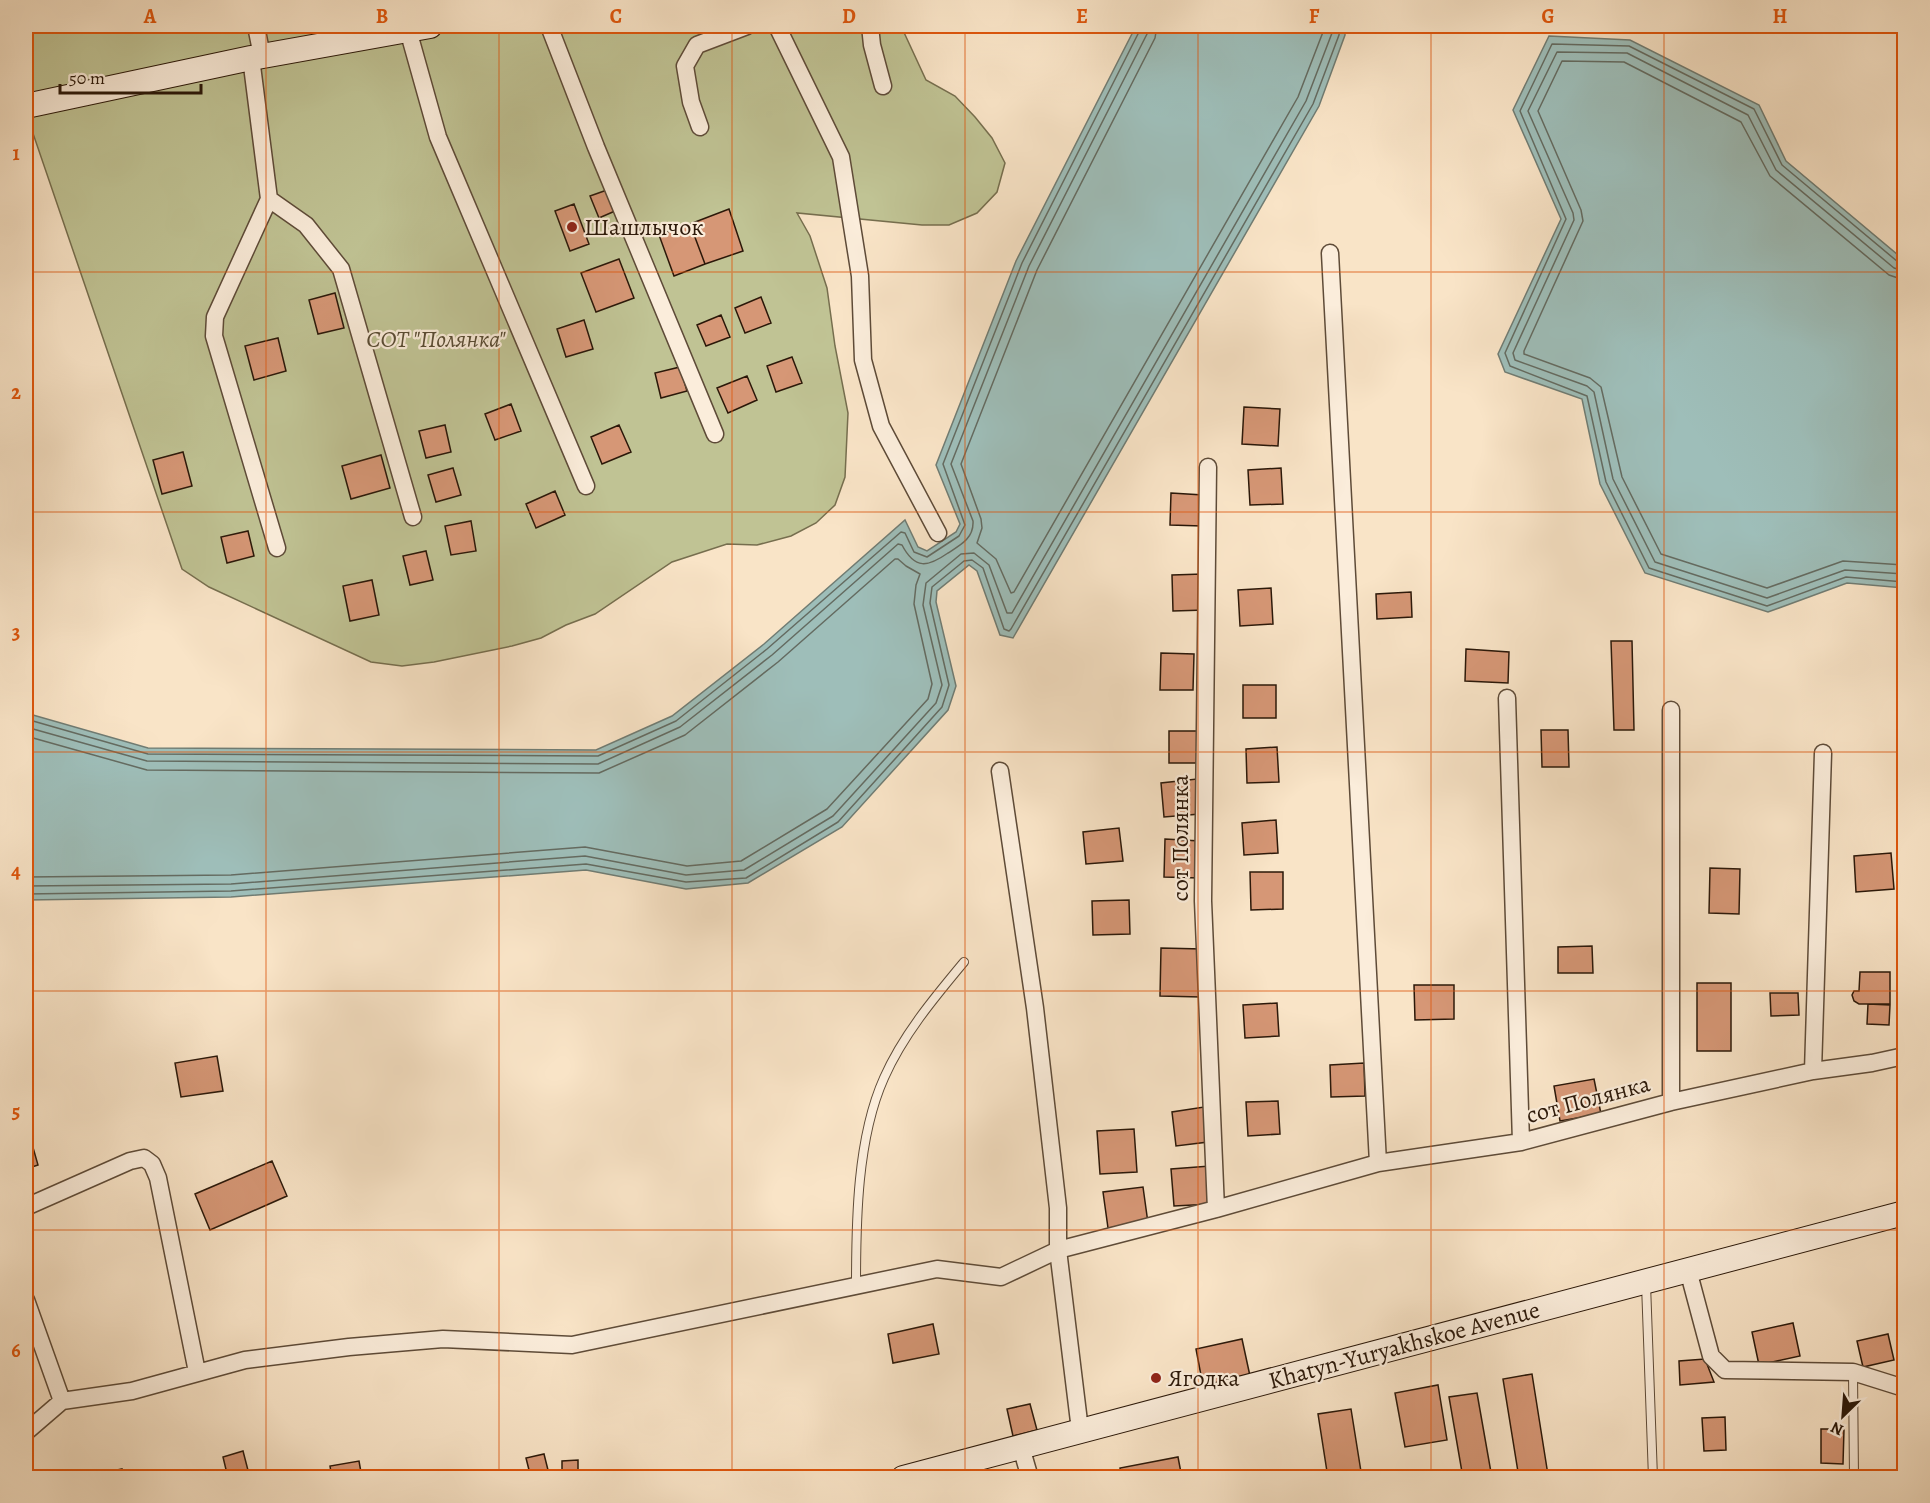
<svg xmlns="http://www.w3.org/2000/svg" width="1930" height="1503" viewBox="0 0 1930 1503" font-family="Alegreya,serif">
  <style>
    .green { fill: #c0c394; stroke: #766e4e; stroke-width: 1.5 }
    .water { fill: #9ebeb9; stroke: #707c73; stroke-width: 1.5 }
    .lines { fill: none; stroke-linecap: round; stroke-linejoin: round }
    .shore { stroke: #646b61; stroke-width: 1.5 }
    .building { fill: #d69776; stroke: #2b1809; stroke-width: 1.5 }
    .service-casing { stroke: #5e4b38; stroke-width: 10 }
    .minor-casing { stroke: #5e4b38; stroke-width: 19 }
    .secondary-casing { stroke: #2b1809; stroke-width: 26 }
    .service { stroke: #fbeddb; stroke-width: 8 }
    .minor { stroke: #fbeddb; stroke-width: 16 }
    .secondary { stroke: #fbeddb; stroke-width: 24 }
    .grid { fill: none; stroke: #df560c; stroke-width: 1.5; stroke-opacity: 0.55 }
    .poi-dot { fill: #8f2418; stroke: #fbeddb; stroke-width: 2 }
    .labels { text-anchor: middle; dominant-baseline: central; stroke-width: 4.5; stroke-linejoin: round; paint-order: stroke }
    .poi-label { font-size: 24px; fill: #2b1809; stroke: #fbeddb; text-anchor: start }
    .park-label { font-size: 24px; font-style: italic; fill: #584b33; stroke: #fbeddb }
    .street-label { font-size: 24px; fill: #2b1809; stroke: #fbeddb }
    .neatline { fill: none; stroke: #df560c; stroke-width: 2 }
    .grid-label { font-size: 20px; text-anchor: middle; font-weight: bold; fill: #df560c }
  </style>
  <rect width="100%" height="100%" fill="#f9e4c7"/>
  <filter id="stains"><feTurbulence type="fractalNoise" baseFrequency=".00333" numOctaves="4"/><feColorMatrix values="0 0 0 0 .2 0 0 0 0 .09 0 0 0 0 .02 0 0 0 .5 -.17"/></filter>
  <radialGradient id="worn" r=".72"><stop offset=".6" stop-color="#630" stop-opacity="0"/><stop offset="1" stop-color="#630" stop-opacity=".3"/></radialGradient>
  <path class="green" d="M26,26H901L926,80L955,96L975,117L992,138L1005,163L997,192L977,213L949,225H922L797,213L810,236L827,288L835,346L848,413L845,477L835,505L816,523L791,536L757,545L727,544L672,562L595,614L566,625L541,638L512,646L434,662L402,666L371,662L209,587L182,569L26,113Z"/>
  <path class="water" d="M1136,26H1345V35L1319,106L1013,638L1000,635L977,571L969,565L937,591L936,602L956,686L948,710L842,827L748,883L686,889L586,870L231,897L26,900V713L148,748L596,750L672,716L764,644L905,520L918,547L927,551L956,532L960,524L936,465L1016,261Z
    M1549,36L1630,40L1759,105L1786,161L1904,260V588L1847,583L1768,612L1645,573L1600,484L1582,399L1505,372L1498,354L1561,219L1513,110Z"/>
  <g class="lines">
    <path class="shore" d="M1157,26L1155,38L1037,270L961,464L981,519L982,528L977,543L996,559L1011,593L1014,592L1298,97L1323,32V26
      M1904,264L1898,262L1782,165L1754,109L1629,46L1552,44L1520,111L1566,219L1505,353L1510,366L1587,396L1606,482L1649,568L1767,606L1846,577L1904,582
      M1904,271L1894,268L1776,170L1748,115L1627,53L1557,52L1528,111L1573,213L1574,220L1513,353L1515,360L1587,386L1594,392L1613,479L1655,562L1767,598L1845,570L1904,574
      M1904,280L1889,275L1770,176L1741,122L1624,62L1562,61L1538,111L1581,210L1583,221L1524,351V354L1590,378L1601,387L1622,477L1661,554L1767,588L1843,561L1904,565
      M26,719L148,754L598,756L676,721L767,649L901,532L905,533L914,552L927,557L959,536L965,525L943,464L1022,263L1140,30L1141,26
      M26,727L147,761L598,764L680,727L772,655L898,544L902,545C915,570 928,567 948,553C961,545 974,538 973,521L951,464L1029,266L1147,34L1148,26
      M26,736L147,770L599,773L685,735L778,662L895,559H898L906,566L920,574L916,585L914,604L932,684L928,699L827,809L741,861L687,866L585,847L231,875L26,877
      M26,886L231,884L585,856L686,875L744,870L833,816L936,703L942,685L923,605L926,583L961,554L974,553L989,565L1007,613H1012L1306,101L1332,33V26
      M26,894L231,891L586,864L686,882L746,878L838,822L942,707L949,685L930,603L932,587L964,561L972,560L983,568L1004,629L1009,631L1011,629L1313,104L1339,35L1340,26"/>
  </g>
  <path class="building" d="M607,190L615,211L599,218L590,196Z
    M574,204L589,244L570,251L555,211Z
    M729,209L743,251L705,264L690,224Z
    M690,224L705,264L674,276L659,235Z
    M619,259L634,298L596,312L581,273Z
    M335,293L344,328L318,334L309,300Z
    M761,297L771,323L745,333L735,308Z
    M721,315L730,337L706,346L697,325Z
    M584,320L593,349L566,357L557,329Z
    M278,338L286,371L254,380L245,346Z
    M792,357L802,383L776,392L767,366Z
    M680,367L687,391L661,398L655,373Z
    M747,376L757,400L728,413L717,388Z
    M511,404L521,431L495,440L485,414Z
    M1244,407L1280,409L1278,446L1242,444Z
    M445,425L451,452L426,458L419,431Z
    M619,425L631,452L602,464L591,437Z
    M183,452L192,486L162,494L153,460Z
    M381,455L390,488L351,499L342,466Z
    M453,468L461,495L436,502L428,475Z
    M1281,468L1283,504L1250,505L1248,470Z
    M555,491L565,515L536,528L526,504Z
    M1171,493L1203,495L1202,526L1170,525Z
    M471,521L476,551L451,555L445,526Z
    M248,531L254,556L227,563L221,537Z
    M426,551L433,580L410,585L403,556Z
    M1203,574L1205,610L1173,611L1172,575Z
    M372,580L379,615L350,621L343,586Z
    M1271,588L1273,624L1240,626L1238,590Z
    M1411,592L1412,617L1377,619L1376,594Z
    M1611,641H1632L1634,730H1614Z
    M1466,649L1509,652L1508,683L1465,681Z
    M1161,653L1194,654L1193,690H1160Z
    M1243,685H1276V718H1243Z
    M1541,730H1568L1569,767H1542Z
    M1169,731H1199V763H1169Z
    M1277,747L1279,782L1247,783L1246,749Z
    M1197,779L1200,814L1164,817L1161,783Z
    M1276,820L1278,853L1244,855L1242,823Z
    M1119,828L1123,861L1086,864L1083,832Z
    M1165,839L1200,841L1199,878L1164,877Z
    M1891,853L1894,889L1856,892L1854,856Z
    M1710,868L1740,869L1739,914L1709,913Z
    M1250,872H1283V909L1251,910Z
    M1129,900L1130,934L1093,935L1092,901Z
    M1592,946L1593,973H1558V947Z
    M1161,948L1202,949L1201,997L1160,996Z
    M1860,972H1890V1004H1859L1854,1001L1852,995L1854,991H1859Z
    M1697,983H1731V1051H1697Z
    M1414,985H1454V1019L1415,1020Z
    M1770,993H1798L1799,1015L1771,1016Z
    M1277,1003L1279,1036L1245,1038L1243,1005Z
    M1868,1004L1890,1005L1889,1025L1867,1024Z
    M217,1056L223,1091L181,1097L175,1063Z
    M1364,1063L1365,1096L1331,1097L1330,1065Z
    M1594,1079L1601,1114L1560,1121L1554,1086Z
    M1278,1101L1280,1134L1248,1136L1246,1102Z
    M1204,1107L1208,1142L1176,1146L1172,1112Z
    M1134,1129L1137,1172L1100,1174L1097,1131Z
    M30,1137L38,1165L26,1169V1138Z
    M272,1161L287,1196L210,1230L195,1194Z
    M1210,1166L1212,1204L1174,1206L1171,1169Z
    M1143,1187L1148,1223L1108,1228L1103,1192Z
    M1793,1323L1800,1356L1759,1365L1752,1332Z
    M933,1324L939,1354L893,1363L888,1334Z
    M1888,1334L1894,1360L1863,1367L1857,1341Z
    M1242,1339L1250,1376L1203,1386L1196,1349Z
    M1705,1359L1714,1382L1680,1385L1679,1361Z
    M1532,1374L1548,1475L1519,1478L1503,1379Z
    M1438,1385L1447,1440L1405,1447L1395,1393Z
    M1477,1393L1492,1478H1463L1449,1397Z
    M1030,1404L1037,1430L1013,1436L1007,1409Z
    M1351,1409L1362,1478H1328L1318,1414Z
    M1725,1417L1726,1450L1704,1451L1702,1418Z
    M1821,1429H1844L1843,1464L1821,1463Z
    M243,1451L250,1478H228L223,1457Z
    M544,1454L550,1478H531L526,1458Z
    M1178,1457L1182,1478H1122L1120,1468Z
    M578,1460V1478H562V1461Z
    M359,1461L362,1478H332L330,1466Z
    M122,1469L124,1478H85V1477Z
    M1395,1472L1396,1478H1374L1373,1473Z"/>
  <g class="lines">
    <g class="service-casing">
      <path id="service" d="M1646,1284L1653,1478
        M856,1286C856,1221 857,1138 884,1078C903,1035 934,998 964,962
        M1853,1372L1854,1478"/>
    </g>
    <g class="minor-casing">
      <path id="minor" d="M256,26L262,56
        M549,26L596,147L715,434
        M777,26L841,157L860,276L863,360L881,426L938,533
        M870,26L872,45L883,86
        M408,30L438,137L586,486
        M251,58L269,199L306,225L341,269L413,517
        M700,127L691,102L685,66L697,45L747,26
        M269,199L215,317L214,336L277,548
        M1330,253L1378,1163
        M1208,467L1203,901L1216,1209
        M1507,698L1521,1142
        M1000,771L1035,1008L1058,1208V1250L1080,1430
        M1813,1071L1823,753
        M1671,1102V710
        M26,1207L130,1161L144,1158L152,1164L158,1178L197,1372
        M1688,1270L1711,1356L1725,1370L1853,1372L1904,1388
        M26,1300L62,1401
        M26,1432L62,1401L132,1391L245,1360L349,1347L443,1339L572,1345L937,1269L1001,1277L1058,1250L1216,1209L1378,1163L1521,1142L1671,1102L1813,1071L1872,1063L1904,1056
        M1021,1447L1030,1478"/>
    </g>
    <g class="secondary-casing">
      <path id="secondary" d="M26,106L251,58L430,26
        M903,1478L1904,1213"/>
    </g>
    <use href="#service" class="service"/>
    <use href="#minor" class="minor"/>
    <use href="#secondary" class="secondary"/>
  </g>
  <path class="grid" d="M266,26V1478M499,26V1478M732,26V1478M965,26V1478M1198,26V1478M1431,26V1478M1664,26V1478M26,272H1904M26,512H1904M26,752H1904M26,991H1904M26,1230H1904"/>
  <g class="poi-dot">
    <circle cx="572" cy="227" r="6"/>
    <circle cx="1156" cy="1378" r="6"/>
  </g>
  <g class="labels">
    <g class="poi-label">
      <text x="584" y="227">Шашлычок</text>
      <text x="1168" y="1378">Ягодка</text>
    </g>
    <g class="park-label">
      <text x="436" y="339">СОТ "Полянка"</text>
    </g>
    <g class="street-label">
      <text transform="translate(1180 838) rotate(-90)">сот Полянка</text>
      <text transform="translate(1588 1099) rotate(-15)">сот Полянка</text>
      <text transform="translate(1404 1345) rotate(-15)">Khatyn-Yuryakhskoe Avenue</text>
    </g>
  </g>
  <rect width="1930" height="1503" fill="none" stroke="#f9e4c7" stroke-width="66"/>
  <g transform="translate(1843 1416) rotate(205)" stroke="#fbeddb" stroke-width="4.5" paint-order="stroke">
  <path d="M0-4.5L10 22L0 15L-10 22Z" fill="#2b1809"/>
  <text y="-9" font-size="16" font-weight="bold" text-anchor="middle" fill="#2b1809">N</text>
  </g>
  <path d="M60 84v9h141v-9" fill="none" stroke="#2b1809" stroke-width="3"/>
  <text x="69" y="84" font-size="18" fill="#2b1809" stroke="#fbeddb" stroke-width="4.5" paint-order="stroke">50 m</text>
  <rect x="33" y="33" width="1864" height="1437" class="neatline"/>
  <g class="grid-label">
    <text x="150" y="23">A</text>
    <text x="382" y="23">B</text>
    <text x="616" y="23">C</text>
    <text x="849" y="23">D</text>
    <text x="1082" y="23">E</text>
    <text x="1314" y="23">F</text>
    <text x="1548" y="23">G</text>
    <text x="1780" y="23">H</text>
    <text x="16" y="160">1</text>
    <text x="16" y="399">2</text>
    <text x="16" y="639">3</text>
    <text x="16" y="878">4</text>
    <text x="16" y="1118">5</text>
    <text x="16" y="1357">6</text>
  </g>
  <rect width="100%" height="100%" filter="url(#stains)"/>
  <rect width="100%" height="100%" fill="url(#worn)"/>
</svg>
